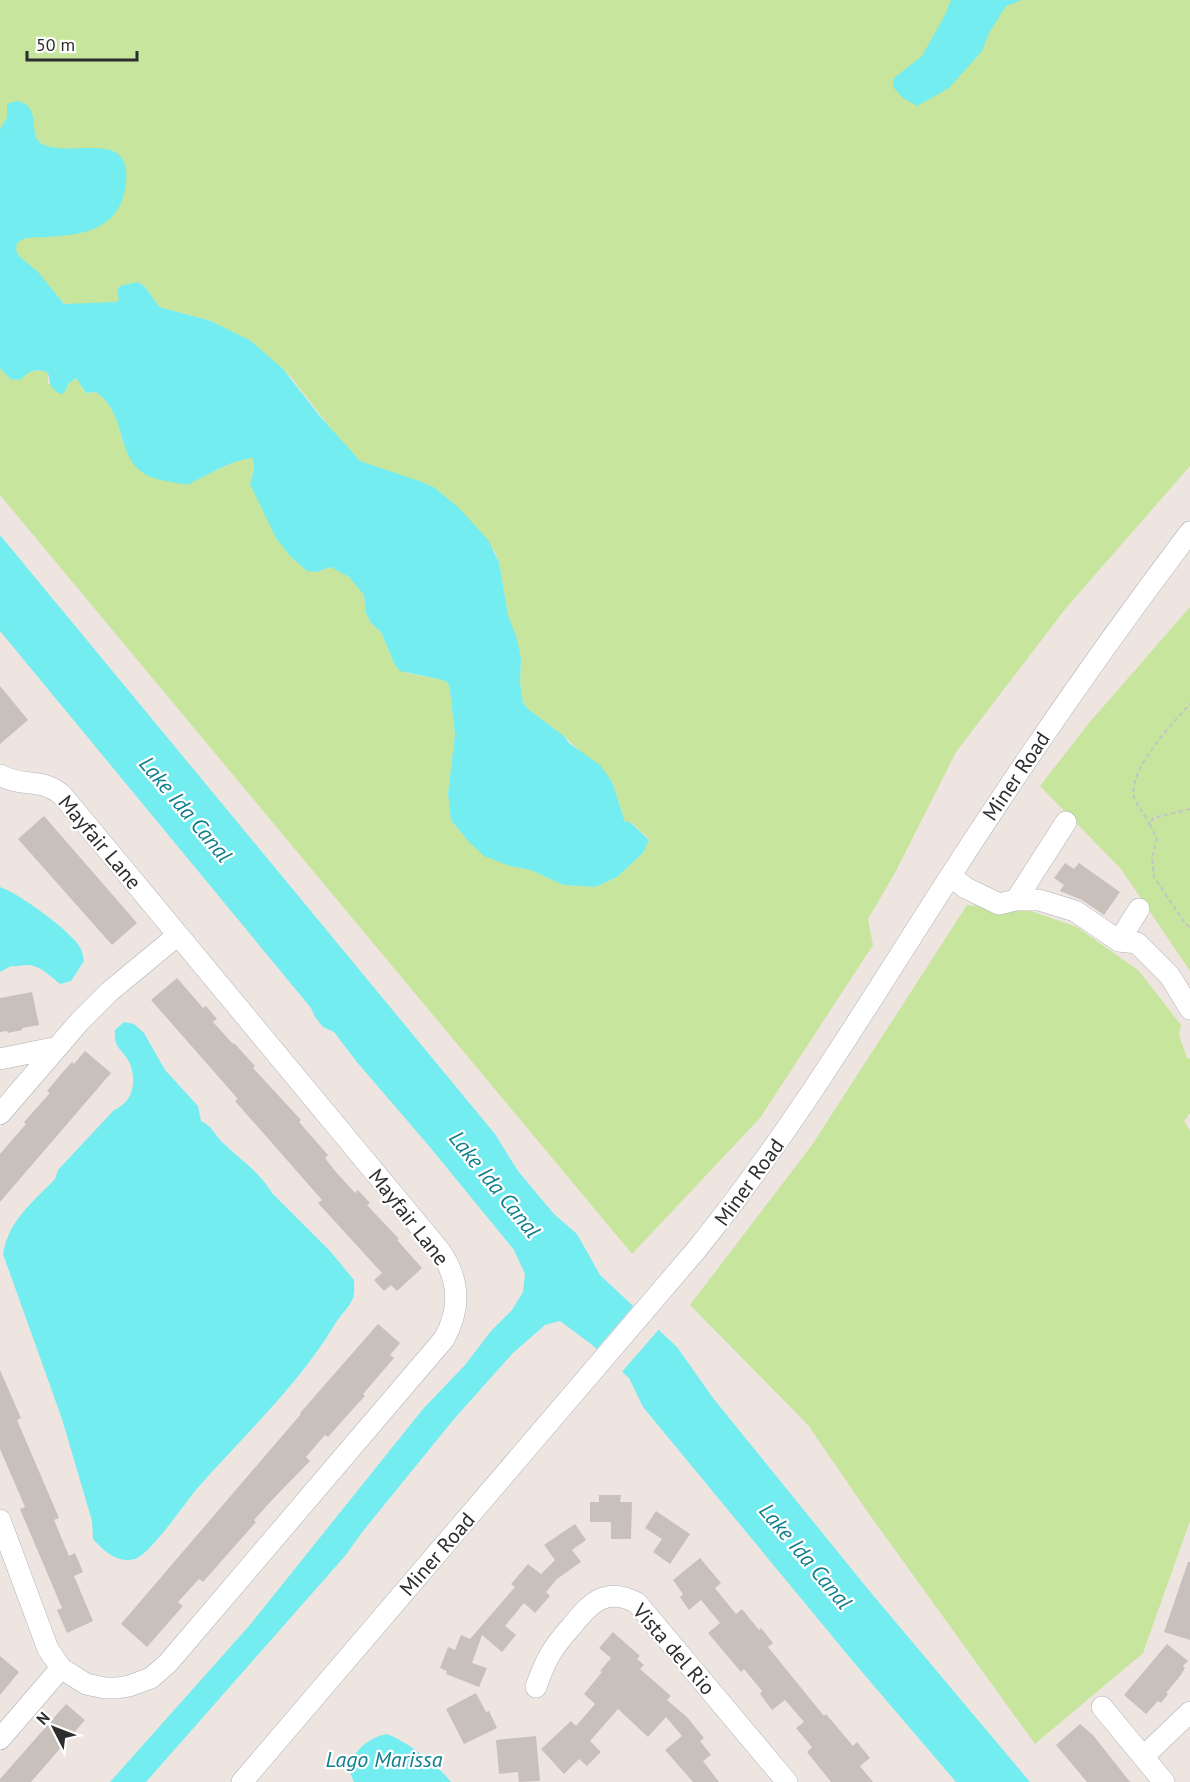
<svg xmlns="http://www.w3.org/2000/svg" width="1190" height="1782" viewBox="0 0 1190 1782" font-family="'PT Sans',sans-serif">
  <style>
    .green { fill: #c7e59d }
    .water { fill: #74edf0 }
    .pier { fill: #eee5e0 }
    .building { fill: #c7c0bb }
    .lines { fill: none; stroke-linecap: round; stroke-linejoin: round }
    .minor-casing { stroke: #adb2b9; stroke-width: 22 }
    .path { stroke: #c4c4c4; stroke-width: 2; stroke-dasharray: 4.5 3; stroke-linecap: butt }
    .minor { stroke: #fff; stroke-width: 21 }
    .labels { text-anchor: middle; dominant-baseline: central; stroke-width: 4.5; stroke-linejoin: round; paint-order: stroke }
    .street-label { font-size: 21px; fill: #2d2d2d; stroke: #fff }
    .water-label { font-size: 22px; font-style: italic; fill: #0e7f8c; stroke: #fff }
  </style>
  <rect width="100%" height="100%" fill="#eee5e0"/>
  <path class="green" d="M0,0H1190V466L1066,608L956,752L896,871L868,919L873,945L760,1118L632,1254L0,495V368L10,379L19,380C29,371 36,368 48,373V383L64,393L71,380L78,379L83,390L86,393L96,392C113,405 119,423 123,443L217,470L239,460L253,458L254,469L250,484L316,572L331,567L338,569L349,577L358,587L364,595L366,613L371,623L381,632L395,665L407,673L443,680L448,683L450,691L455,734L448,794L451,820L468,841L510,866L531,870L563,885L595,887L617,877L643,853L649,839L631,822H625L612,782L564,736L529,710L523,703L520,683L521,659L508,615L499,562L494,550L369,466L360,461L351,454L290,376L251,341L211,321L159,307L146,288L137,282L119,296V301L116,302L69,305L65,304L61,300L0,339Z
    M1190,607V971L1121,869L1040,786L1089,723Z
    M967,905L1028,910L1077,927L1139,971L1181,1025L1179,1035L1187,1058L1190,1059V1113L1184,1121L1190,1131V1521L1143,1653L1035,1744L869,1514L808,1425L690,1305L812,1145Z"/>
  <path class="water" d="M951,0H1022L1006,6L989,33L982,51L949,88L917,106L903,98L893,87L894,78L922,56L945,15Z
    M18,101C46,109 23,139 47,146C79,156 136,128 125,189C118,230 82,235 47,237C35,238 27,235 17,243L16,249L18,255L38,272L64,304L116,302L119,300L117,291L120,286L138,282L146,288L159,307L211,321L251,341L283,369L319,415L360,461L422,482L435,488L460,509L488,540L499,562L508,615L517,639L521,659L520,683L523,703L529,710L564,736L569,743L600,765L612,782L625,822H630L649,840L643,853L617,877L595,887L563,885L531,870L510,866L484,856L468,841L451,820L448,794L455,734L450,691L448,683L443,680L400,671L395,665L381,632L371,623L366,613L364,595L349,577L331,567L316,572L307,571L290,556L276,538L250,484L254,469L253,458C234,460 218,469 201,478C197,479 193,483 189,484C182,485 172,482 166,481C109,472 134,419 96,392L86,393L76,378L69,383L64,393L60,394C50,388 50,384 48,373C36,367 29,371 20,380L10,379L0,368V129L7,118V105L9,103Z
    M0,535L495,1134L518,1171L554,1214L577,1234L600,1275L677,1347L713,1398L867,1588L1030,1782H956L856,1665L643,1407L629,1378L591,1344L560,1321L545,1325L513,1353L454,1419L363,1531L345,1556L146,1782H110L249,1626L423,1409L465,1365L491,1331L512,1310L523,1292L525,1274L514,1250L429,1146L356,1061L334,1032L323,1027L315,1017L311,1008L0,631Z
    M0,887C20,894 68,929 80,947C82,951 83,956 84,961L71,981L60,984C50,976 39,964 26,965C20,965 17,967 11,966L0,972Z
    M124,1022L134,1024L144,1033L165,1070L198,1106L201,1121C215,1129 211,1130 221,1141C238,1158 260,1172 272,1193L330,1251L354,1280C354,1285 355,1293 353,1298C350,1307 340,1315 335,1324C297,1387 243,1436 195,1491C184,1505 149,1555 135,1559C117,1564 104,1551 93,1539L92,1521L62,1419L3,1254C9,1220 32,1203 55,1179L58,1170L114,1110C133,1102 137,1082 130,1064C124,1050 113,1049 115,1030Z
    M387,1734C406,1741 438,1765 451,1782H354L348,1768C355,1750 367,1738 387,1734Z"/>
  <path class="pier" d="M635,1304L661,1327L620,1374L595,1351Z"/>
  <path class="building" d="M0,686L28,720L0,744Z
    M44,816L137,923L112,945L18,839Z
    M1065,863L1074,869L1079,863L1120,892L1104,915L1082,900L1060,891L1064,885L1054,878Z
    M177,978L203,1008L206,1006L217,1019L213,1022L233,1044L234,1043L255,1066L253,1068L301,1120L299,1122L328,1155L325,1158L335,1171L355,1193L358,1190L370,1203L367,1205L399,1239L397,1240L422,1268L397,1291L391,1285L384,1291L374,1280L382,1273L318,1203L322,1200L235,1101L238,1099L151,1000Z
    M32,992L39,1025L22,1028V1030L8,1033L7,1031L0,1032V998Z
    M85,1051L111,1073L0,1202V1154L26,1124L24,1122L50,1093L47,1091L62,1073L72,1062L74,1064Z
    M378,1324L400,1343L390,1355L394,1358L363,1394L365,1396L352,1410L328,1437L325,1435L306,1457L310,1461L272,1500L254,1520L256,1522L203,1582L199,1579L178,1602L183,1606L147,1647L121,1624L246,1478L301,1414L300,1413Z
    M0,1370L21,1418L17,1420L59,1518L54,1520L69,1556L75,1553L83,1572L74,1576L93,1621L67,1633L57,1610L62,1608L20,1509L25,1507L0,1449Z
    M599,1495H621L620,1502H632L631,1539H611V1522H590V1502H599Z
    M656,1511L690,1534L670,1564L653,1552L662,1539L645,1528Z
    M575,1524L586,1540L572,1550L581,1562L557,1579L546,1592L550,1596L535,1613L524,1603L505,1626L516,1635L502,1652L482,1635L472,1663L487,1668L479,1687L446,1674L447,1671L440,1668L448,1647L455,1650L461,1635L470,1639L515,1587L511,1584L528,1564L541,1574L555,1560L544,1545Z
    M700,1558L721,1583L715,1588L736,1614L742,1609L759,1630L761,1628L773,1643L768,1647L824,1716L826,1714L853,1746L857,1742L870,1758L860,1766L873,1782H831L807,1752L812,1747L796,1728L804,1722L785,1700L772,1710L760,1694L762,1691L744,1669L741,1672L708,1633L720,1623L701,1600L689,1610L680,1597L683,1594L673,1580Z
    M1188,1562H1190V1640L1164,1632Z
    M613,1632L640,1656L637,1659L644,1665L640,1669L671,1696L667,1700L687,1717L704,1738L700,1741L711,1755L703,1761L719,1782H693L665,1750L682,1736L666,1717L648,1737L618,1709L590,1741L601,1752L587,1766L579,1759L564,1774L541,1749L571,1721L576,1726L595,1704L584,1694L602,1672L600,1671L611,1658L599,1648Z
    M1167,1644L1188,1661L1183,1666L1185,1668L1181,1675L1166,1693L1168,1694L1161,1703L1158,1701L1146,1714L1124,1695Z
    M0,1656L19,1672L0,1695Z
    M476,1693L486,1712L489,1711L497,1728L464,1744L446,1709Z
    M66,1704L85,1720L31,1782H0V1779Z
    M1080,1724L1093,1735L1130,1782H1087L1056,1745Z
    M536,1736L540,1781L519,1782L518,1772L499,1774L496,1740Z"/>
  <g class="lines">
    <g class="minor-casing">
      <path id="minor" d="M0,775C23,788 41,777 62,795L440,1251C460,1280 461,1309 444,1339L168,1663L151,1678L129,1686L117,1688H105L86,1684L61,1668L48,1649L0,1520
        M950,876L966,888L999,904L1016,900H1039L1075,911L1119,941L1137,943L1170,976L1190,1009
        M1016,900L1066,822
        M1119,941L1139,909
        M0,1059L58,1047
        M0,1114L80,1021L109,992L178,935
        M536,1687C545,1661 552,1648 571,1627C590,1603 606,1586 637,1603L787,1782
        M1102,1707L1164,1782
        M0,1739L61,1668
        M1143,1757L1190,1712
        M242,1782L697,1249C791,1133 868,1004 949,878C1025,760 1105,644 1190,532"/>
    </g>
    <path class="path" d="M1190,809L1153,818L1150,825L1157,839L1152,857L1154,877L1184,922L1190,928
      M1150,825C1146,816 1136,804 1134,797C1128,769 1173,723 1190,704"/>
    <use href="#minor" class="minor"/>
  </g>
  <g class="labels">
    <g class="street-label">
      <text transform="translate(1016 776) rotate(-56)">Miner Road</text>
      <text transform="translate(100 842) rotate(50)">Mayfair Lane</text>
      <text transform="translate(749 1182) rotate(-54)">Miner Road</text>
      <text transform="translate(409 1217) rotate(52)">Mayfair Lane</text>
      <text transform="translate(437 1554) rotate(-49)">Miner Road</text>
      <text transform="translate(674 1649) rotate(49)">Vista del Rio</text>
    </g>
    <g class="water-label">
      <text transform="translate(186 809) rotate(50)">Lake Ida Canal</text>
      <text transform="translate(495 1184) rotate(51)">Lake Ida Canal</text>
      <text transform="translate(806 1556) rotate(50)">Lake Ida Canal</text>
      <text x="384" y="1759">Lago Marissa</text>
    </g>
  </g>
  <g transform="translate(54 1728) rotate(312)" stroke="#ffffff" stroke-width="4.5" paint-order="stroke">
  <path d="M0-4.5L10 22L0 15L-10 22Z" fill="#2d2d2d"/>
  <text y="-9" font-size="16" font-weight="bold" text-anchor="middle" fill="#2d2d2d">N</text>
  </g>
  <path d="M27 51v9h110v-9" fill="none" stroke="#2d2d2d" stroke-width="3"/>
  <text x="36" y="51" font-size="18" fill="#2d2d2d" stroke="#ffffff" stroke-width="4.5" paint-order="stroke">50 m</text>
</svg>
